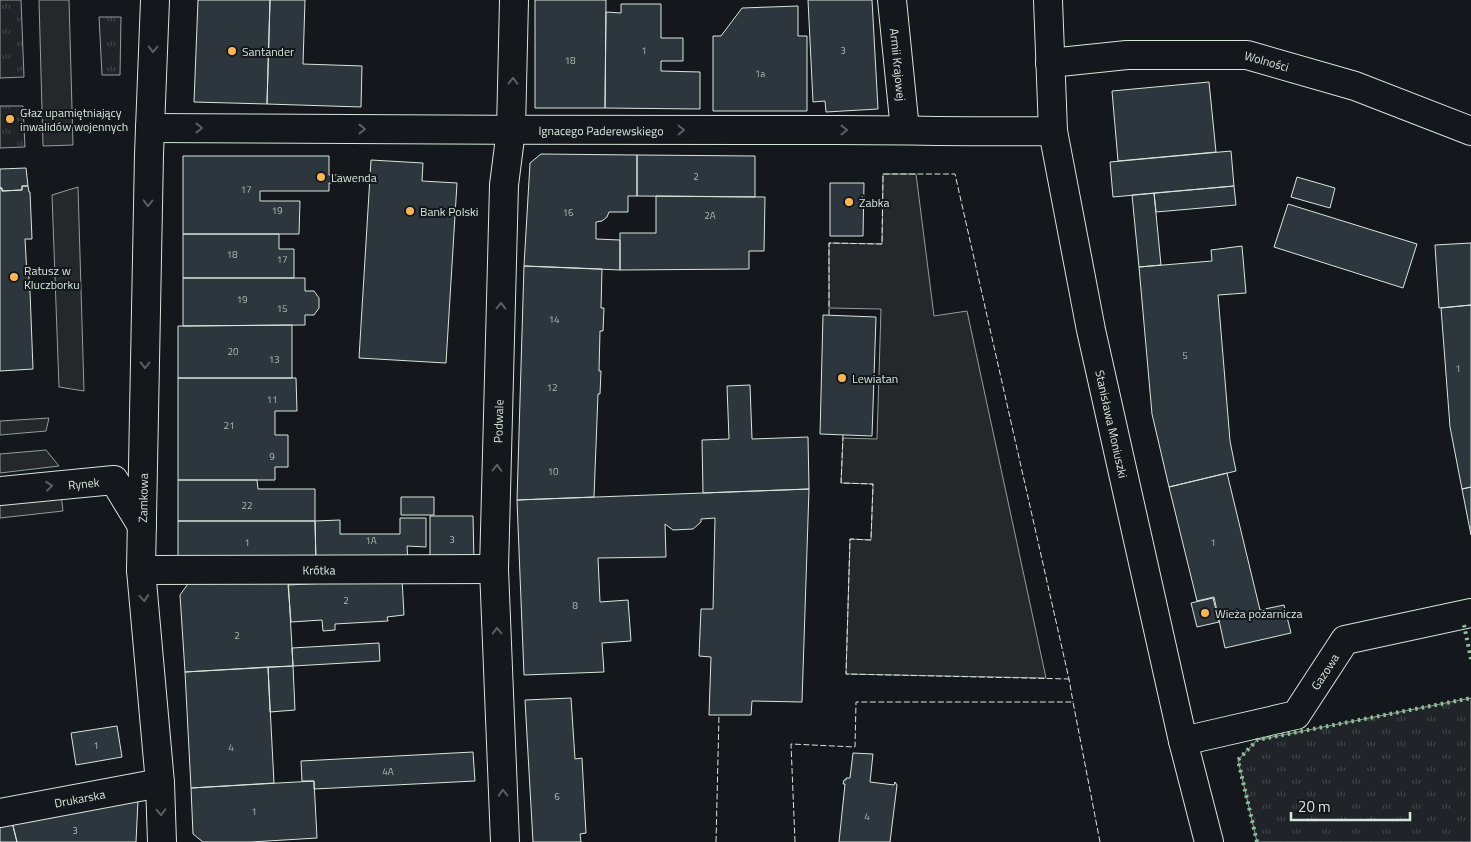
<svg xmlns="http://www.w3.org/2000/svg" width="1471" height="842" viewBox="0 0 1471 842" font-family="'Titillium Web',sans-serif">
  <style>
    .grass { fill: url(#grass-tufts); stroke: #939e99 }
    .parking { fill: #24282b; stroke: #939e99 }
    .building { fill: #2c363c; stroke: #d8e6dc }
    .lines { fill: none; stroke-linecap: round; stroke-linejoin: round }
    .minor-casing { stroke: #d8e6dc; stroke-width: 30 }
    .minor { stroke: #14181c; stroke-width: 28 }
    .hedge { stroke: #8ac095; stroke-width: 4; stroke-dasharray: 2.5 4; stroke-linecap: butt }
    .fence { stroke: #d8e6dc; stroke-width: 1; stroke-dasharray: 6 2.5; stroke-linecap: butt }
    .oneway { stroke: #59605f }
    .poi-dot { fill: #ffb74d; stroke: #14181c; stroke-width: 2 }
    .labels { text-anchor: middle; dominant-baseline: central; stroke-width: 4; stroke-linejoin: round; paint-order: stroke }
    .number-label { font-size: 10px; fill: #adbab4 }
    .poi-label { font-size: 12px; fill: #d8e6dc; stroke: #14181c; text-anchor: start }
    .street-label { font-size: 12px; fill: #d8e6dc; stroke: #14181c }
  </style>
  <defs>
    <pattern id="grass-tufts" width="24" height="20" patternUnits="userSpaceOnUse" patternTransform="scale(1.25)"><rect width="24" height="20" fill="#202428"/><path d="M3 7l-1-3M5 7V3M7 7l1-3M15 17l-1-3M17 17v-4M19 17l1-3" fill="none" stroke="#404447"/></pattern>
  </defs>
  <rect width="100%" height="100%" fill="#14181c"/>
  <path class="grass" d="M0,0H21L24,77L0,78Z
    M99,17H121L120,75H102Z
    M0,106H23L25,147L0,148Z
    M1471,698V842H1257L1238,760L1257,740Z"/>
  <path class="parking" d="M39,0H69L73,145L43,146Z
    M883,174H916L934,316L967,311L1046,678L846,674L850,539L871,540L873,484L841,483L843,438L877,439L881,309L829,308V243L882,244Z
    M78,187L84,391L59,387L52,195Z
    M49,418L46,431L0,435V421Z
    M46,450L59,466L0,473V454Z
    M61,494L63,511L0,518V500Z"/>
  <path class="building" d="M198,0H270L267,104L194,102Z
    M270,0H305L303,64L362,66L361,107L267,104Z
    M535,0H606L605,108H535Z
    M808,0H872L878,109L826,112L825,101L813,102Z
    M621,4H661V38H683V61H661V71L700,72V109L605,108L606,12L621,13Z
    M798,6V36H807V111H713V36H721L742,8Z
    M1209,82L1216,152L1118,161L1112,91Z
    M1231,151L1234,186L1113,197L1110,162Z
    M541,154L637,155V196H628V212H609L607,217L602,221L596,222V239L620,240V270L524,266L530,163Z
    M637,155L755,156V197L637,196Z
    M183,156H329V175H343V183H329V191H260V201H300L299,234H183Z
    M371,160L423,163L422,181L457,183L446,363L359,358Z
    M26,168L28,186H22V190L2,191V188H0V169Z
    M1297,177L1335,188L1330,208L1291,197Z
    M830,183H864L863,236H830Z
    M22,186H28L29,192H30L32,239H25L27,275H29V291H30L33,369L0,371V188H2V191L22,190Z
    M1234,186L1236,205L1156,212L1154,193Z
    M1154,193L1161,265L1139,267L1132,195Z
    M656,196L765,197L764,251H749V269L620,270V233H656Z
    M1288,204L1417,244L1403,288L1274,247Z
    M183,234H279V249H294V278H183Z
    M1471,243V305L1439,308L1435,245Z
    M1242,246L1246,293L1218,295L1230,441L1236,471L1169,487L1152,414L1139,267L1212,261L1211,250Z
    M524,266L602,269L601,308H604L603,331H600L599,371H601L600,394H598L594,497L517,500Z
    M183,278H305V291H314L319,298V308L314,315H305V325L183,326Z
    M1471,305V487L1462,489L1450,427L1441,308Z
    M823,315L876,317L872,436L820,434Z
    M292,325V378H178V326Z
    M178,378H296L297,411H275V435H288V467H275V480H178Z
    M750,385L752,439L808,437L809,489L703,493L702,440L729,439L727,386Z
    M1227,473L1260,610L1284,605L1291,633L1225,648L1214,597L1197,601L1169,487Z
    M178,480H257L258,489H315V521H178Z
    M1471,487V535L1462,489Z
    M809,489L802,702L752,701L751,715H709L711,657L699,656L701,609H713L715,518L701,519V522L693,529L673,530L665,524L666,557L598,558L600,602L628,600L631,641L602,643L604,672L524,675L517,500Z
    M401,497H434V515H401Z
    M430,516H473L474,562H430Z
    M400,518H426V547L407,546L408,562L316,563L315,521L340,520V534H400Z
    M178,521H315L316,563L178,562Z
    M288,576L293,666L185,672L180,595L190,581Z
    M402,579L404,615L387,617L388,621L335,624V630L323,631L322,620L291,622L288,585Z
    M1213,598L1219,622L1197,627L1191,603Z
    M379,643L380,661L293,666L292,648Z
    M293,666L295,710L270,712L268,667Z
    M268,667L274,783L191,788L185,672Z
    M571,698L575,759L582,758L586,833L580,834L581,842H533L525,700Z
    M117,726L122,757L76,765L71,733Z
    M473,752L475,781L314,789V781H302L301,761Z
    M853,753L873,754L870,782L894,785L895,782L897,785L890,842H839L845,784H843L844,780H846V778H850Z
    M314,781L317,838L251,842H203L193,834L191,788Z
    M138,800L136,842H17L11,818Z
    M11,818L17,842H0V821Z"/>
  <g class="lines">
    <g class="minor-casing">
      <g id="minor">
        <path d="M155,0L149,154L141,570L160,783L162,842"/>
        <path id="s1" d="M892,0L905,130"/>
        <path id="s2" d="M1048,0L1053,131L1091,330L1183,741L1209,842"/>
        <path id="s3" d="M1050,63L1127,55H1247L1355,86L1471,131"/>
        <path id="s4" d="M150,128C379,129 607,131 836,130C908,130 981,132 1053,131"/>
        <path id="s5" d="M0,491L114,480L142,526"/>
        <path id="s6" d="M141,570L494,569"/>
        <path id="s7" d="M1183,741L1296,715L1345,640L1471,613"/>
        <path id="s8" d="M0,813L160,783"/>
        <path id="s9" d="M505,842L494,569L504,185L511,130L514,0"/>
      </g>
    </g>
    <use href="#minor" class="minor"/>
    <path class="hedge" d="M1464,625L1471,659
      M1257,842L1238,760L1257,740L1471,698"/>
    <path class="fence" d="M829,315V243L882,244L883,174H955L1069,679L1073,702
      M843,435L841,483L873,484L871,540L850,539L846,674L1069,679
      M716,842L719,715
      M795,842L791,744L855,747L856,702H1073L1100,842"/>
  </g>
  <defs><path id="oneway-chevron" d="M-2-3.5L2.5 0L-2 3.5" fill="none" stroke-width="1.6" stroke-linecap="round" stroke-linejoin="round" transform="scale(1.25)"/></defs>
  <g class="oneway">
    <use href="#oneway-chevron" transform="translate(153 49) rotate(92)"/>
    <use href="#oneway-chevron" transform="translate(513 81) rotate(-89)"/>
    <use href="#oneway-chevron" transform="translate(199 128)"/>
    <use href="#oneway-chevron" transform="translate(362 129)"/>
    <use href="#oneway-chevron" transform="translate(681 130)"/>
    <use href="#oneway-chevron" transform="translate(844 130)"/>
    <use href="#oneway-chevron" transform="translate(148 203) rotate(91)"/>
    <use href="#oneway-chevron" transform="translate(501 306) rotate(-89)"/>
    <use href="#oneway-chevron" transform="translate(145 365) rotate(91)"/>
    <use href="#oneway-chevron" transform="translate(497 468) rotate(-89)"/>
    <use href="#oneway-chevron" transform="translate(49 486) rotate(-6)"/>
    <use href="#oneway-chevron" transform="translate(144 598) rotate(85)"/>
    <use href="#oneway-chevron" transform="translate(497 631) rotate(-92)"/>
    <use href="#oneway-chevron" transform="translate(503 793) rotate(-92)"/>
    <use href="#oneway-chevron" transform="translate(161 812) rotate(88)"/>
  </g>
  <g class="poi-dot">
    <circle cx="232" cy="51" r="5"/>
    <circle cx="10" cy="119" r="5"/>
    <circle cx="321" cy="177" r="5"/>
    <circle cx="849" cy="202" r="5"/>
    <circle cx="410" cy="211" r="5"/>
    <circle cx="14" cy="277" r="5"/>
    <circle cx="842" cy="378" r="5"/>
    <circle cx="1205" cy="613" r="5"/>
  </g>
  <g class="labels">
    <g class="number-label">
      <text x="644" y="50">1</text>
      <text x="843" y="50">3</text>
      <text x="570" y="60">18</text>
      <text x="760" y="73">1a</text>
      <text x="696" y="176">2</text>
      <text x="246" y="189">17</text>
      <text x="277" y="210">19</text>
      <text x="568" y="212">16</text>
      <text x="710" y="215">2A</text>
      <text x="232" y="254">18</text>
      <text x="282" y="259">17</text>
      <text x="242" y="299">19</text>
      <text x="282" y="308">15</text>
      <text x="554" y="319">14</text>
      <text x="233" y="351">20</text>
      <text x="1185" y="355">5</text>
      <text x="274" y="359">13</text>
      <text x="1458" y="368">1</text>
      <text x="552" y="387">12</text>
      <text x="272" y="399">11</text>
      <text x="229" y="425">21</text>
      <text x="272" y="456">9</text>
      <text x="553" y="471">10</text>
      <text x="247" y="505">22</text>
      <text x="452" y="539">3</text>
      <text x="371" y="540">1A</text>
      <text x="247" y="542">1</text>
      <text x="1213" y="542">1</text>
      <text x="346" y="600">2</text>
      <text x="575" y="605">8</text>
      <text x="237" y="635">2</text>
      <text x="96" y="745">1</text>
      <text x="231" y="747">4</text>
      <text x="388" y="771">4A</text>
      <text x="557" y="796">6</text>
      <text x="254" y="811">1</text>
      <text x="867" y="816">4</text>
      <text x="75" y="830">3</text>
    </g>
    <g class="poi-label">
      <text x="242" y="51">Santander</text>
      <text x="20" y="112">Głaz upamiętniający<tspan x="20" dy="14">inwalidów wojennych</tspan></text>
      <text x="331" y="177">Lawenda</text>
      <text x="859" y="202">Żabka</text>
      <text x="420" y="211">Bank Polski</text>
      <text x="24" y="270">Ratusz w<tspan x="24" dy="14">Kluczborku</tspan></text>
      <text x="852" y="378">Lewiatan</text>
      <text x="1215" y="613">Wieża pożarnicza</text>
    </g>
    <g class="street-label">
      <text stroke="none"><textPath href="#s3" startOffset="218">Wolności</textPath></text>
      <text stroke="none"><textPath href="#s1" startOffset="65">Armii Krajowej</textPath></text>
      <text stroke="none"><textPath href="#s4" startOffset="451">Ignacego Paderewskiego</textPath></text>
      <text stroke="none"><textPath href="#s9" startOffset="421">Podwale</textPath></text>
      <text stroke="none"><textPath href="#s2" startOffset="430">Stanisława Moniuszki</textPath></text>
      <text stroke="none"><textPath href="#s5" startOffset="84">Rynek</textPath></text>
      <text transform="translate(143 498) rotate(-89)">Zamkowa</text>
      <text stroke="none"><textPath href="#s6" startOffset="178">Krótka</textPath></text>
      <text stroke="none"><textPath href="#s7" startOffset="168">Gazowa</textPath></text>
      <text stroke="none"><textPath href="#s8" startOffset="81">Drukarska</textPath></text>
    </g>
  </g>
  <path d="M1291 812v8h119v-8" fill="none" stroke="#d8e6dc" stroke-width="2.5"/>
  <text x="1298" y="812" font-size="15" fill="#d8e6dc" stroke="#14181c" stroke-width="4" paint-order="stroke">20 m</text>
</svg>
